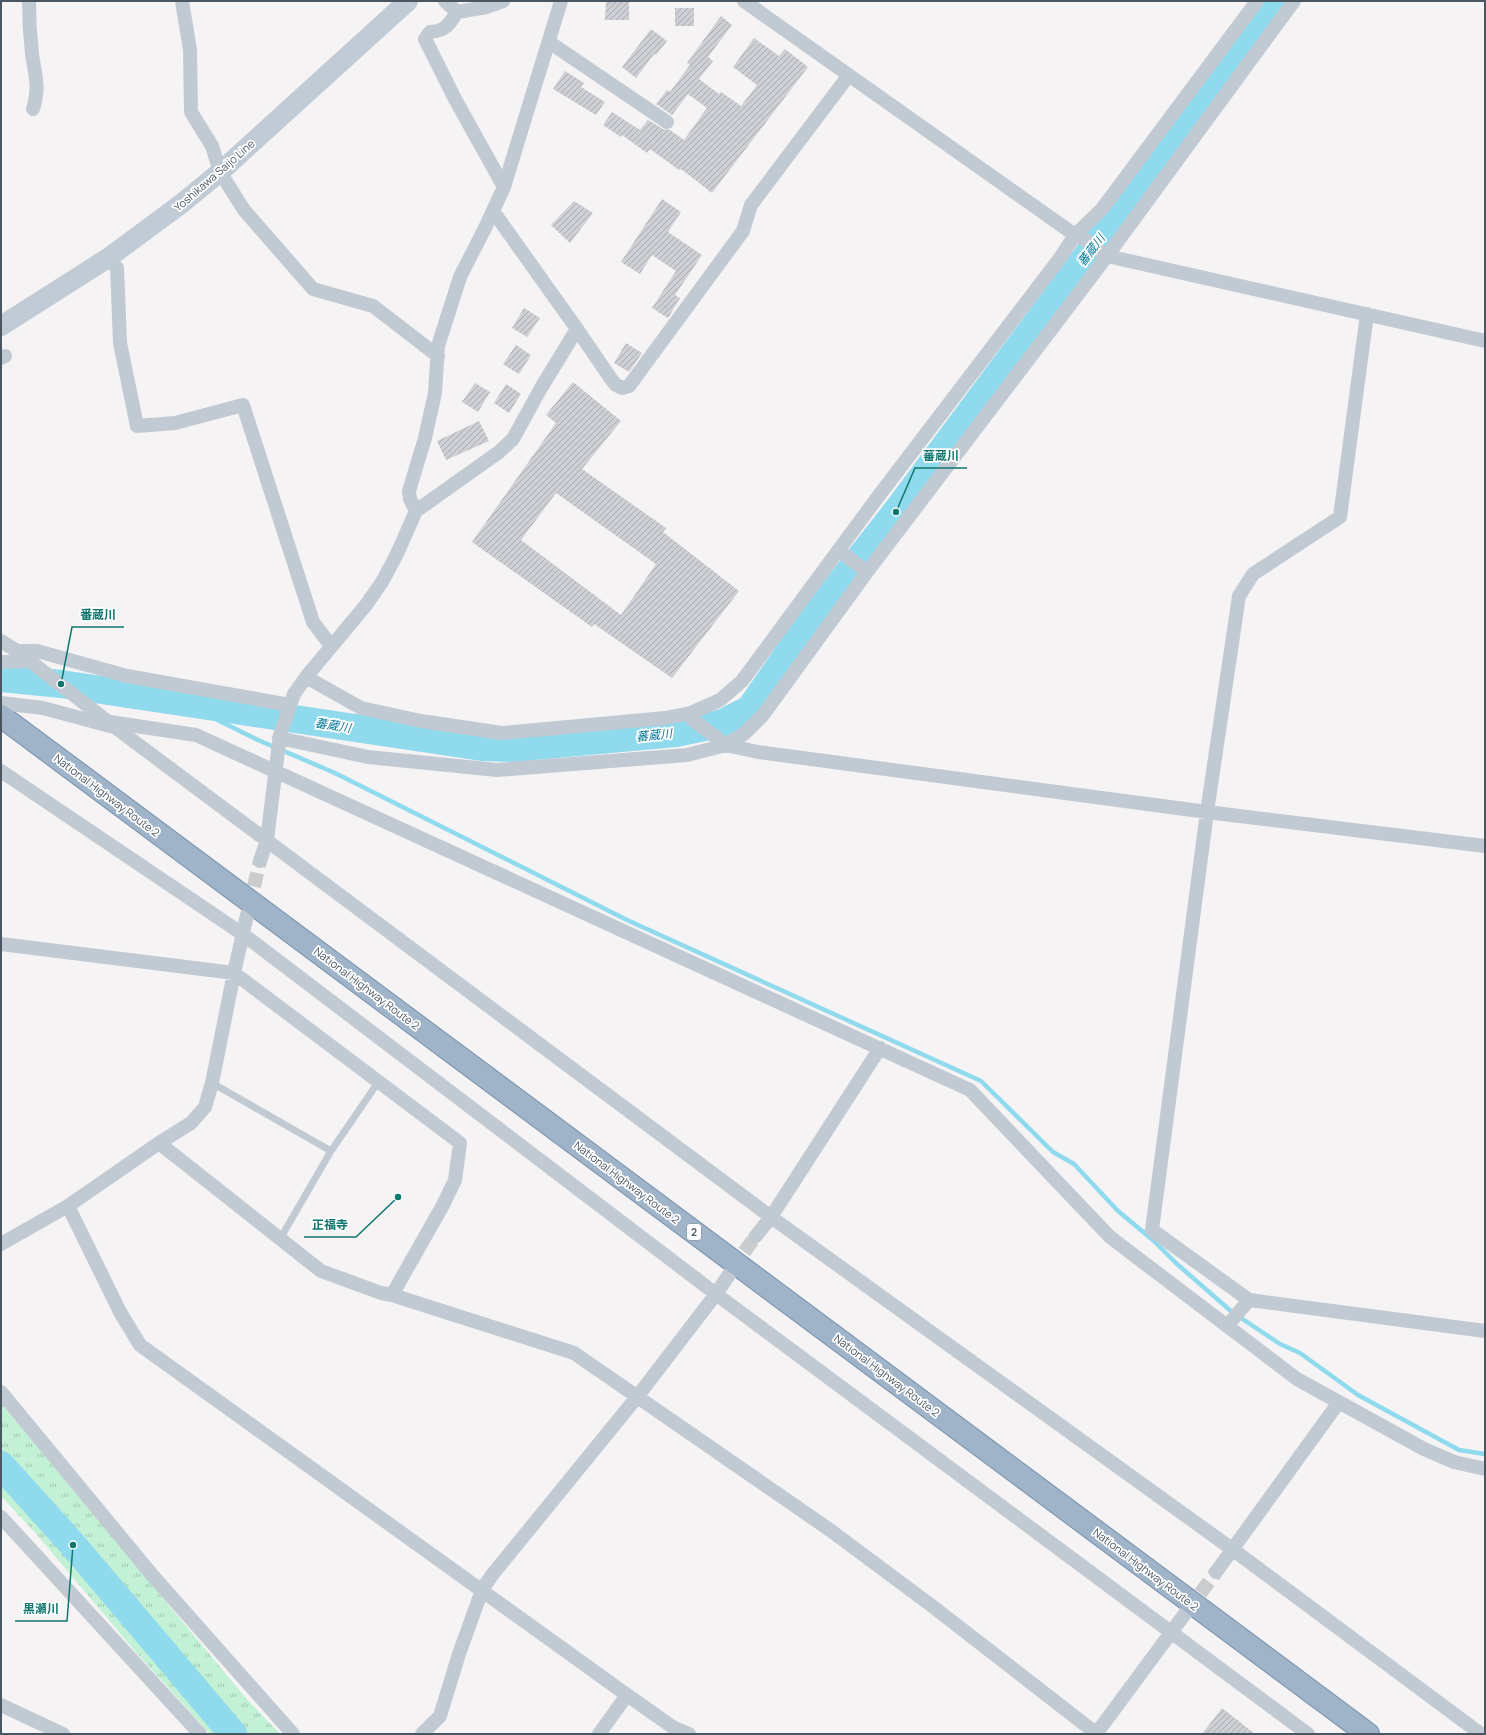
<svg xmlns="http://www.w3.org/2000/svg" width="1486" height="1735" viewBox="0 0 1486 1735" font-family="Manrope,'Noto Sans JP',sans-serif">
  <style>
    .grass { fill: url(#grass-tufts) }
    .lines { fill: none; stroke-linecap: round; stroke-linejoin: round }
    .stream { stroke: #90daee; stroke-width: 4.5 }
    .river { stroke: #90daee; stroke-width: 28 }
    .building { fill: url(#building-hatch); fill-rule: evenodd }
    .minor-tunnel { stroke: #caccce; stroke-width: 14; stroke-dasharray: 14 7; stroke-linecap: butt }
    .trunk-casing { stroke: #7690ad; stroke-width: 24 }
    .service { stroke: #c1cad2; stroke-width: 7 }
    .minor { stroke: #c1cad2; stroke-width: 14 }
    .secondary { stroke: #c1cbd6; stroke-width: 20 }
    .trunk { stroke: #9fb4c9; stroke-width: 22 }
    .labels { text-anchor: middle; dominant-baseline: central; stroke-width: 3.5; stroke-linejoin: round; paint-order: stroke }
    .shield { fill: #fff; stroke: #808990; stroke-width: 1 }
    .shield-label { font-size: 10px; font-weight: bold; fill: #4a5661 }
    .street-label { font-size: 11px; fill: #4a5661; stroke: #fff }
    .water-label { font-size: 12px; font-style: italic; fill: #0c7c9b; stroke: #fff }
    .leader { fill: none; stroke: #0f766e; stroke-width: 1.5 }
    .callout-dot { fill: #0f766e; stroke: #fff; stroke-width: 1.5 }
    .callout-label { font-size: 12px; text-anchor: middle; font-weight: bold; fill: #0f766e; stroke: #fff; stroke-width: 3.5; stroke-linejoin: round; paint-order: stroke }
  </style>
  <defs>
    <pattern id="grass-tufts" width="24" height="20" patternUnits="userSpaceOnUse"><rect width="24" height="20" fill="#c3f1d5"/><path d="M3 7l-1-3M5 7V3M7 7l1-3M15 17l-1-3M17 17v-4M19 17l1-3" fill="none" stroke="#a0c6b0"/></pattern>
    <pattern id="building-hatch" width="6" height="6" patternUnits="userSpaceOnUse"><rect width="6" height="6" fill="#cdcfd5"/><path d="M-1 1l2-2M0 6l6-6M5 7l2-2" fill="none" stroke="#a8abb0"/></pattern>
  </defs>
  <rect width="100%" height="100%" fill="#f5f3f3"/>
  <path class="grass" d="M1,1403L245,1697L280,1734H210L134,1650L38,1536L1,1496Z"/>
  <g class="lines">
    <path class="stream" d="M179,701L258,740L335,773L627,920L981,1081L1053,1152L1074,1164L1118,1211L1154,1241L1177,1264L1232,1312L1280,1344L1300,1353L1358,1395L1459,1450L1485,1454"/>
    <path class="river" d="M1,678L61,684L482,747L512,748L676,733L723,723L750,709L813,618L896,512L1277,1
      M1,1465L73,1545L233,1734"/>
  </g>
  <path class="building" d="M606,1H629V20H605Z
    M675,8H694V26H675Z
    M721,16L732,25L708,57L713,61L699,79L719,94L721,92L741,106L757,85L733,67L754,38L779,56L785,49L808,67L712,193L681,169L679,170L650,149L647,153L622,135L621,137L603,125L612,112L640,130L648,120L663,129L670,130L684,140L707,108L688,94L672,115L656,104L667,90L670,92L690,65L687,63Z
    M651,29L667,41L656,55L654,54L636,78L622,67Z
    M565,71L584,83L581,87L605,102L596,115L553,89Z
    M662,199L681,212L668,232L702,255L675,295L680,298L668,318L652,308L676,271L652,255L640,274L621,262Z
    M574,201L593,213L570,243L551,225Z
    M524,308L540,318L527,337L512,328Z
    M626,343L642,353L629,372L614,363Z
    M516,345L531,355L519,374L503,364Z
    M573,382L621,421L582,469L666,528L663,532L739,591L672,678L594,624L592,627L472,542L556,423L546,415ZM556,493L656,564L621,615L521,540Z
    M475,383L490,392L478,412L462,402Z
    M506,384L521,394L509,413L494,403Z
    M479,421L489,441L446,460L437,441Z
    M1222,1708L1255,1734H1202Z"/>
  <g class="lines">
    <path class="minor-tunnel" d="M249,907L260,861
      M732,1269L755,1237
      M1188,1610L1216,1572"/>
    <g class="trunk-casing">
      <path id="trunk" d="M1,716L1368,1734"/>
    </g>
    <path class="service" d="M212,1083L331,1151
      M280,1239L331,1151L379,1081"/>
    <path class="minor" d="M29,1C29,19 30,36 32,54C35,75 40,87 33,109
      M182,1L190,50L191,112L212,146L220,172L244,210L313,289L373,306L438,356
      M445,1L457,12L487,7L503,1
      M744,1L1075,235L1081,237L1107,256L1485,341
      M457,12C449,25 445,31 430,32L425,39L455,99L504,187
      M549,42L667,122
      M493,211L577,329L611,379L616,385L622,388L629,386L743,231L751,205L849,75
      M108,258L117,268L120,343L137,426L175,423L243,405L313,622L331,646
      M1,358L5,356
      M416,511L499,452L513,439L541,388L577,329
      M840,551L867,572
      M1,641L17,651L116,728L771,1217L1232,1549L1481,1734
      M17,651H37L127,676L290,705
      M1,662L29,661
      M306,677L361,708L421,721L502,733L665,718L691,713L720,700L742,681L877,498L1060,258L1075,235L1102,209L1257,1
      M1,703L43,708L110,726
      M691,713L693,720L726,745L758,752L1207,812L1485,846
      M110,722L196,735L970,1090L1110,1237L1297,1379L1424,1449L1454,1462L1485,1469
      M279,738L368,757L497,770L687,755L726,745L745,733L763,715L867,572L1107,256L1294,1
      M1,771L244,935L716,1294L1308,1734
      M260,861L267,840L280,735L294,694L306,677L366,605L382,582L396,556L416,511L410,499L409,491L425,438L435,393L438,346L460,277L485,228L504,187L561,1
      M1,944L234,973L460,1143L455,1180L443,1205L392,1295
      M159,1143L321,1271L381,1293L392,1295L574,1353L830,1530L932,1606L1097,1734
      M68,1206L120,1312L140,1345L627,1695L674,1728L689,1734
      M755,1237L771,1217L880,1048
      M1,1244L68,1206L159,1143L191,1123L205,1107L212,1083L234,973L247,915
      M1249,1300L1152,1230L1207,812L1239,596L1253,574L1340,517L1367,314
      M1227,1326L1249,1300L1485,1331
      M1,1392L153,1576L293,1734
      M1,1517L200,1734
      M1216,1572L1339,1402
      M1,1705L63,1734
      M422,1734L440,1716L459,1654L482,1590L492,1575L637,1397L716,1294L732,1270
      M599,1734L627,1695
      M1096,1734L1187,1611"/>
    <path class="secondary" d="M1,326L108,258L181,204L220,172L408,1"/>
    <use href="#trunk" class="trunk"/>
  </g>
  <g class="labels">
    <rect class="shield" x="687" y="1224" width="14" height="16" rx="3"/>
    <g class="shield-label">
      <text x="694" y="1232">2</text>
    </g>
    <g class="street-label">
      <text transform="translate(214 175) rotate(-41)">Yoshikawa Saijo Line</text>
      <text transform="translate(107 795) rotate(37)">National Highway Route 2</text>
      <text transform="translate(367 988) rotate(37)">National Highway Route 2</text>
      <text transform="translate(627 1182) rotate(37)">National Highway Route 2</text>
      <text transform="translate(887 1375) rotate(37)">National Highway Route 2</text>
      <text transform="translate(1146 1569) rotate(37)">National Highway Route 2</text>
    </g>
    <g class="water-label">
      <text transform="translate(1091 250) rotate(-53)">蕃蔵川</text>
      <text transform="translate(333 725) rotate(9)">蕃蔵川</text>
      <text transform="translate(654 735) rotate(-6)">蕃蔵川</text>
    </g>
  </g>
  <path class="leader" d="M896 512L915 468H967M61 684L72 627H124M398 1197L356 1237H304M73 1545L67 1621H15"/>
  <g class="callout-dot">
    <circle cx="896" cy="512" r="4"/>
    <circle cx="61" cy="684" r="4"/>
    <circle cx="398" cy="1197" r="4"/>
    <circle cx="73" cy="1545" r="4"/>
  </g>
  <g class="callout-label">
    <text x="941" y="460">蕃蔵川</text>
    <text x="98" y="619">番蔵川</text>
    <text x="330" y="1229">正福寺</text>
    <text x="41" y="1613">黒瀬川</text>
  </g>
  <rect width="1486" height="1735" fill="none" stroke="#4a5661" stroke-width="4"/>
</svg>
